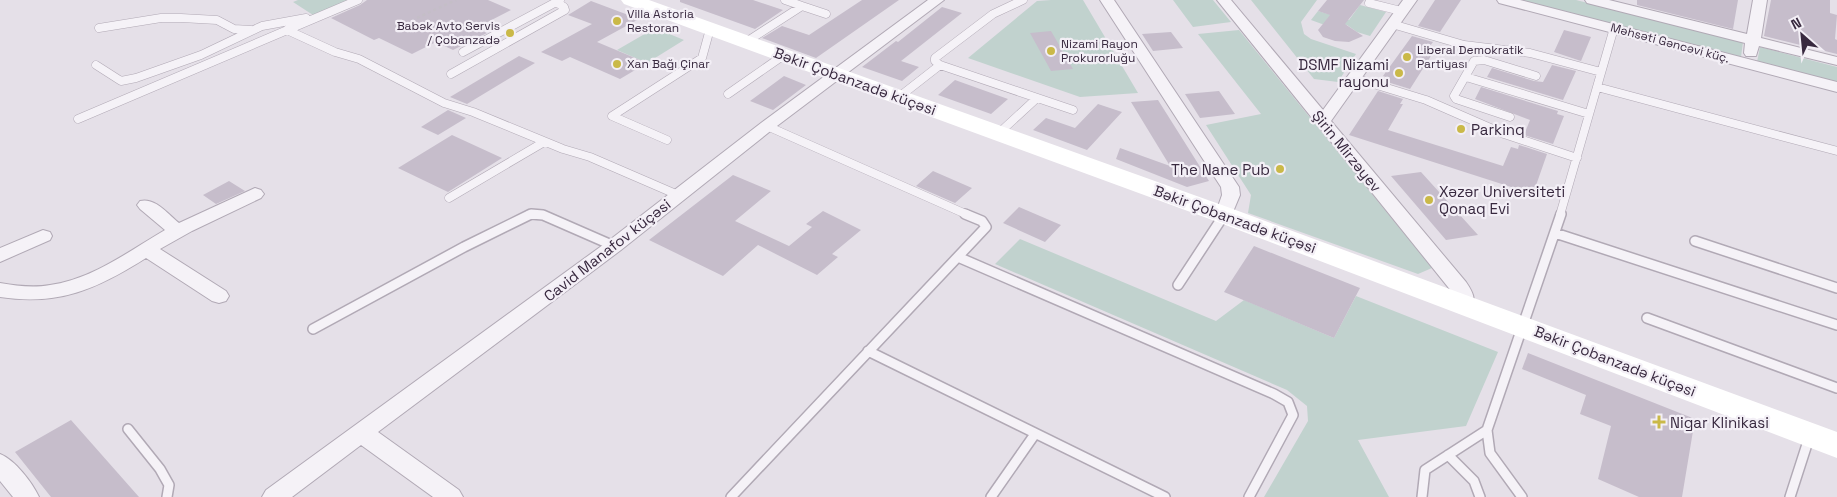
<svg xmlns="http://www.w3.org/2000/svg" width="1837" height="497" viewBox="0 0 1837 497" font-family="'Space Grotesk',sans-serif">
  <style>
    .green { fill: #c1d2ce }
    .building { fill: #c6bdcb }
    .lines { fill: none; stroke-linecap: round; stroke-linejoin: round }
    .lane-far1-casing { stroke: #b1a9b5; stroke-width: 9 }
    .lane-casing { stroke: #b1a9b5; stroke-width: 12 }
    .street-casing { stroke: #b1a9b5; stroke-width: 2 }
    .path { stroke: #c4bec7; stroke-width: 2.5; stroke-dasharray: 3 3; stroke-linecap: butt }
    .lane-far1 { stroke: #f5f2f7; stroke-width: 8 }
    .lane { stroke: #f5f2f7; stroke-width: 9 }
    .street { fill: #f5f2f7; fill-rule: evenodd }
    .secondary { fill: #fff; fill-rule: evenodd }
    .poi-dot { fill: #cab948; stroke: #f3eff6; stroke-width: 2 }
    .labels { text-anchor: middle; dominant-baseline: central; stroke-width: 4.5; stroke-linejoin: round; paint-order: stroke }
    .far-poi-label { font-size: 12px; fill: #38293f; stroke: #f3eff6; text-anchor: start }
    .far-street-label { font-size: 12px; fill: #38293f; stroke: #f3eff6 }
    .poi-label { font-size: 15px; fill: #38293f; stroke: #f3eff6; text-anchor: start }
    .street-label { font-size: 15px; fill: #38293f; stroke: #f3eff6 }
  </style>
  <rect width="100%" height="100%" fill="#e5e0e8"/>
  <path class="green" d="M298,0H348L313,15L293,2Z
    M1051,0H1083L1138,93L1080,97L968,58L1037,1Z
    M1173,0H1213L1231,22L1193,27Z
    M1251,0H1317L1301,22L1304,34L1311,39L1356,54L1338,82L1314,79Z
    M1513,0H1576L1743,42L1741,57Z
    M1360,5L1386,12L1370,36L1357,32L1347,25L1334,23L1322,24L1311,20L1318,11L1349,20Z
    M655,28L684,40L647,63L617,50Z
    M1239,30L1432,268L1418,274L1248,213L1251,195L1206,125L1261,114L1198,34Z
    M1760,47L1837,67V83L1757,62Z
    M1020,239L1216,321L1244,300L1334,338L1356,296L1498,352L1466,426L1358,440L1389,497H1264L1308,421L1307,406L1287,390L995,264Z"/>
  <path class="building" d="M367,0H488L511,10L476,28L487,33L453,50L436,42L412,54L379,38L374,40L331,18L360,5Z
    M680,0H753L783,10L755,29L680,2Z
    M862,0H899L816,58L762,38L782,26L809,35Z
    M1327,0H1364L1345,24L1363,36L1349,42L1335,41L1323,37L1318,30L1330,15L1318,11Z
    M1435,0H1461L1440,32L1418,26Z
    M1637,0H1738L1733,29L1637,5Z
    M1771,0H1830V13L1837,15L1835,39L1837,40V54L1764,36Z
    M591,1L639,19L597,42L647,63L620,79L570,57L562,61L541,52L592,24L568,15Z
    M942,7L962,13L901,61L919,67L902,81L862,67L896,41L898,42Z
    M1564,30L1591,37L1581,61L1554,52Z
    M1051,31L1073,69L1051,71L1030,33Z
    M1171,32L1183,48L1153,51L1142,34Z
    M1412,36L1433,42L1430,46L1436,48L1410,89L1384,81L1386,77L1383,76Z
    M519,56L535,63L467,104L450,97Z
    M1552,65L1576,71L1563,100L1487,77L1492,68L1534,81L1543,82Z
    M784,76L806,85L773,110L750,101Z
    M955,80L1008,99L991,114L938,95Z
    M1481,87L1558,111L1557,114L1564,116L1553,144L1524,135L1530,120L1475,99Z
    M1219,91L1235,114L1200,118L1185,94Z
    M1378,91L1403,99L1400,104H1403L1388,130L1503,166L1511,147L1518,149L1519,145L1547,154L1533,194L1349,135Z
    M1158,100L1209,181L1187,187L1116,159L1120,148L1170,166L1131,102Z
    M1098,104L1122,112L1087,150L1033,130L1046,118L1075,128Z
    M448,110L466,118L438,135L421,127Z
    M452,135L502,158L448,192L398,168Z
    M933,171L972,188L955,203L916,186Z
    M1421,172L1478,235L1446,240L1391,176Z
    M733,175L771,191L735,221L789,246L812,227L806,224L823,211L861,230L832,254L838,257L817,275L758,245L723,276L649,240Z
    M229,181L245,191L216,204L203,195Z
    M1019,207L1061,225L1045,242L1003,223Z
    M1254,246L1360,288L1334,338L1224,292Z
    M1528,353L1695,419L1682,497H1639L1598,479L1611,426L1580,414L1586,395L1522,369Z
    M71,420L139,497H51L15,452Z"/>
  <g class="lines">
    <g class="lane-far1-casing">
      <path id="lane-far1" d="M1023,0L993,14L935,58V61L940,65L1073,110
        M1369,3L1401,11
        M802,6L826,14
        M1392,24L1464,45L1530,53L1601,72
        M99,28L161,18H181L217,20L234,29L251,30
        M287,30L335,52L359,59L444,103L473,112L563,149L590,157L678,195
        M746,42L802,6L785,0
        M463,52L560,0
        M96,65L121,81L136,78L201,55L262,26L306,18
        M451,74L565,10L564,7L556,2
        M1466,77L1589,114
        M1354,78L1426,100L1504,134L1577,158
        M1597,87L1837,151
        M728,94L784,55
        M899,97L940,65
        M1510,117L1456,99L1454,96L1474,61L1484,60L1536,76
        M78,119L358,0
        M767,126L968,215
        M999,133L1037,98
        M667,140L612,116L702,58L710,29
        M449,198L544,142
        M529,215H542
        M1560,215L1614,28"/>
    </g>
    <g class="lane-casing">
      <path id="lane" d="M1555,233L1837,325
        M1695,241L1837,288
        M958,257L1274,394L1288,402L1293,415L1249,497
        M1178,285L1224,215
        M1647,318L1837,388
        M313,329L464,247L531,214L543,215L614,246
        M868,351L1165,497
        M128,429L160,469L169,485L167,497
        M1448,455L1474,481L1480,497
        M731,497L986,227L982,221L965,214
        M991,497L1035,434
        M1422,497L1425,470L1487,430
        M1522,497L1490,453L1487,430L1561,214
        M1790,497L1810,435"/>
    </g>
    <g class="street-casing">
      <path id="street" d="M928,0H944L773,129L621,250L378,432L459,490L463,497H433L361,445L292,497H262L266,490L607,242L761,123Z
        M1100,0H1114L1239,187L1240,195L1230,219L1224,221L1218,219L1215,215L1222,195L1221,187Z
        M1217,0H1231L1323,110L1403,0H1417L1331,121L1466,282C1472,291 1477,299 1471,309L1464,311L1457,309L1452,292Z
        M1497,0H1520L1837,82V92L1499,3Z
        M1585,0H1609L1747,34L1753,0H1767L1761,38L1837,57V65L1759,46L1756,56H1746L1744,53L1745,43L1587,3Z
        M255,188L261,190L264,194L261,198L192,231L160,249L226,291L229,296L226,301L219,303L212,301L146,258C97,289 59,306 0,297V283C17,286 33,288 50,285C93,279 129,251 165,230L140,209L137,205L140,201C155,197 168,214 179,223Z
        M43,230L50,232L52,236L50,240L0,262V248Z
        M0,454C15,460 32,482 39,497H13L0,481Z"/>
    </g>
    <path class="path" d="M417,18L456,0
      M1068,46L1118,41"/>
    <use href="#lane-far1" class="lane-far1"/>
    <use href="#lane" class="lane"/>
    <use href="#street" class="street"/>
    <path class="secondary" d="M621,0H649L1233,209L1837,432V458L1215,221L624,4Z"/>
  </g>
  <g class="poi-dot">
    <circle cx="617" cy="21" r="5"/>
    <circle cx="510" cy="33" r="5"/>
    <circle cx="1051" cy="51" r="5"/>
    <circle cx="1407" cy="57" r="5"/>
    <circle cx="617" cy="64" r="5"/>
    <circle cx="1399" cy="73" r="5"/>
    <circle cx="1461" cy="129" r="5"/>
    <circle cx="1280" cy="169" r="5"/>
    <circle cx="1429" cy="200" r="5"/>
    <path d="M1656.5 414.5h5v5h5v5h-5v5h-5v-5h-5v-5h5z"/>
  </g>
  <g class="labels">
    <g class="far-poi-label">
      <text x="627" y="14">Villa Astoria<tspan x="627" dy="14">Restoran</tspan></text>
      <text x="500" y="26" text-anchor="end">Babək Avto Servis<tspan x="500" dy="14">/ Çobanzadə</tspan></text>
      <text x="1061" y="44">Nizami Rayon<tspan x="1061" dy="14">Prokurorluğu</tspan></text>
      <text x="1417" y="50">Liberal Demokratik<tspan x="1417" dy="14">Partiyası</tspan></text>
      <text x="627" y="64">Xan Bağı Çinar</text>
    </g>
    <g class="far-street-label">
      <text transform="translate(1670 43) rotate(15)">Məhsəti Gəncəvi küç.</text>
    </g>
    <g class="poi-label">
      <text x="1389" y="64" text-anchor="end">DSMF Nizami<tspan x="1389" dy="17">rayonu</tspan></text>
      <text x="1471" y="129">Parkinq</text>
      <text x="1270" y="169" text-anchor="end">The Nane Pub</text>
      <text x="1439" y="191">Xəzər Universiteti<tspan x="1439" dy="17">Qonaq Evi</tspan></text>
      <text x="1670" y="422">Nigar Klinikasi</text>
    </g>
    <g class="street-label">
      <text transform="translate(855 81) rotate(20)">Bəkir Çobanzadə küçəsi</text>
      <text transform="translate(1347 151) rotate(51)">Şirin Mirzəyev</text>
      <text transform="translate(1235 219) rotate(20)">Bəkir Çobanzadə küçəsi</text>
      <text transform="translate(607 250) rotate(-38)">Cavid Manafov küçəsi</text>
      <text transform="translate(1615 361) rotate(21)">Bəkir Çobanzadə küçəsi</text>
    </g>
  </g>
  <g transform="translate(1802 35) rotate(333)" stroke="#f3eff6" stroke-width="4" paint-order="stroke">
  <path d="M0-4L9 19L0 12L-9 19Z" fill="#38293f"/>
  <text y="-8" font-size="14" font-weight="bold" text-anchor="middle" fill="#38293f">N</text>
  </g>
</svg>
